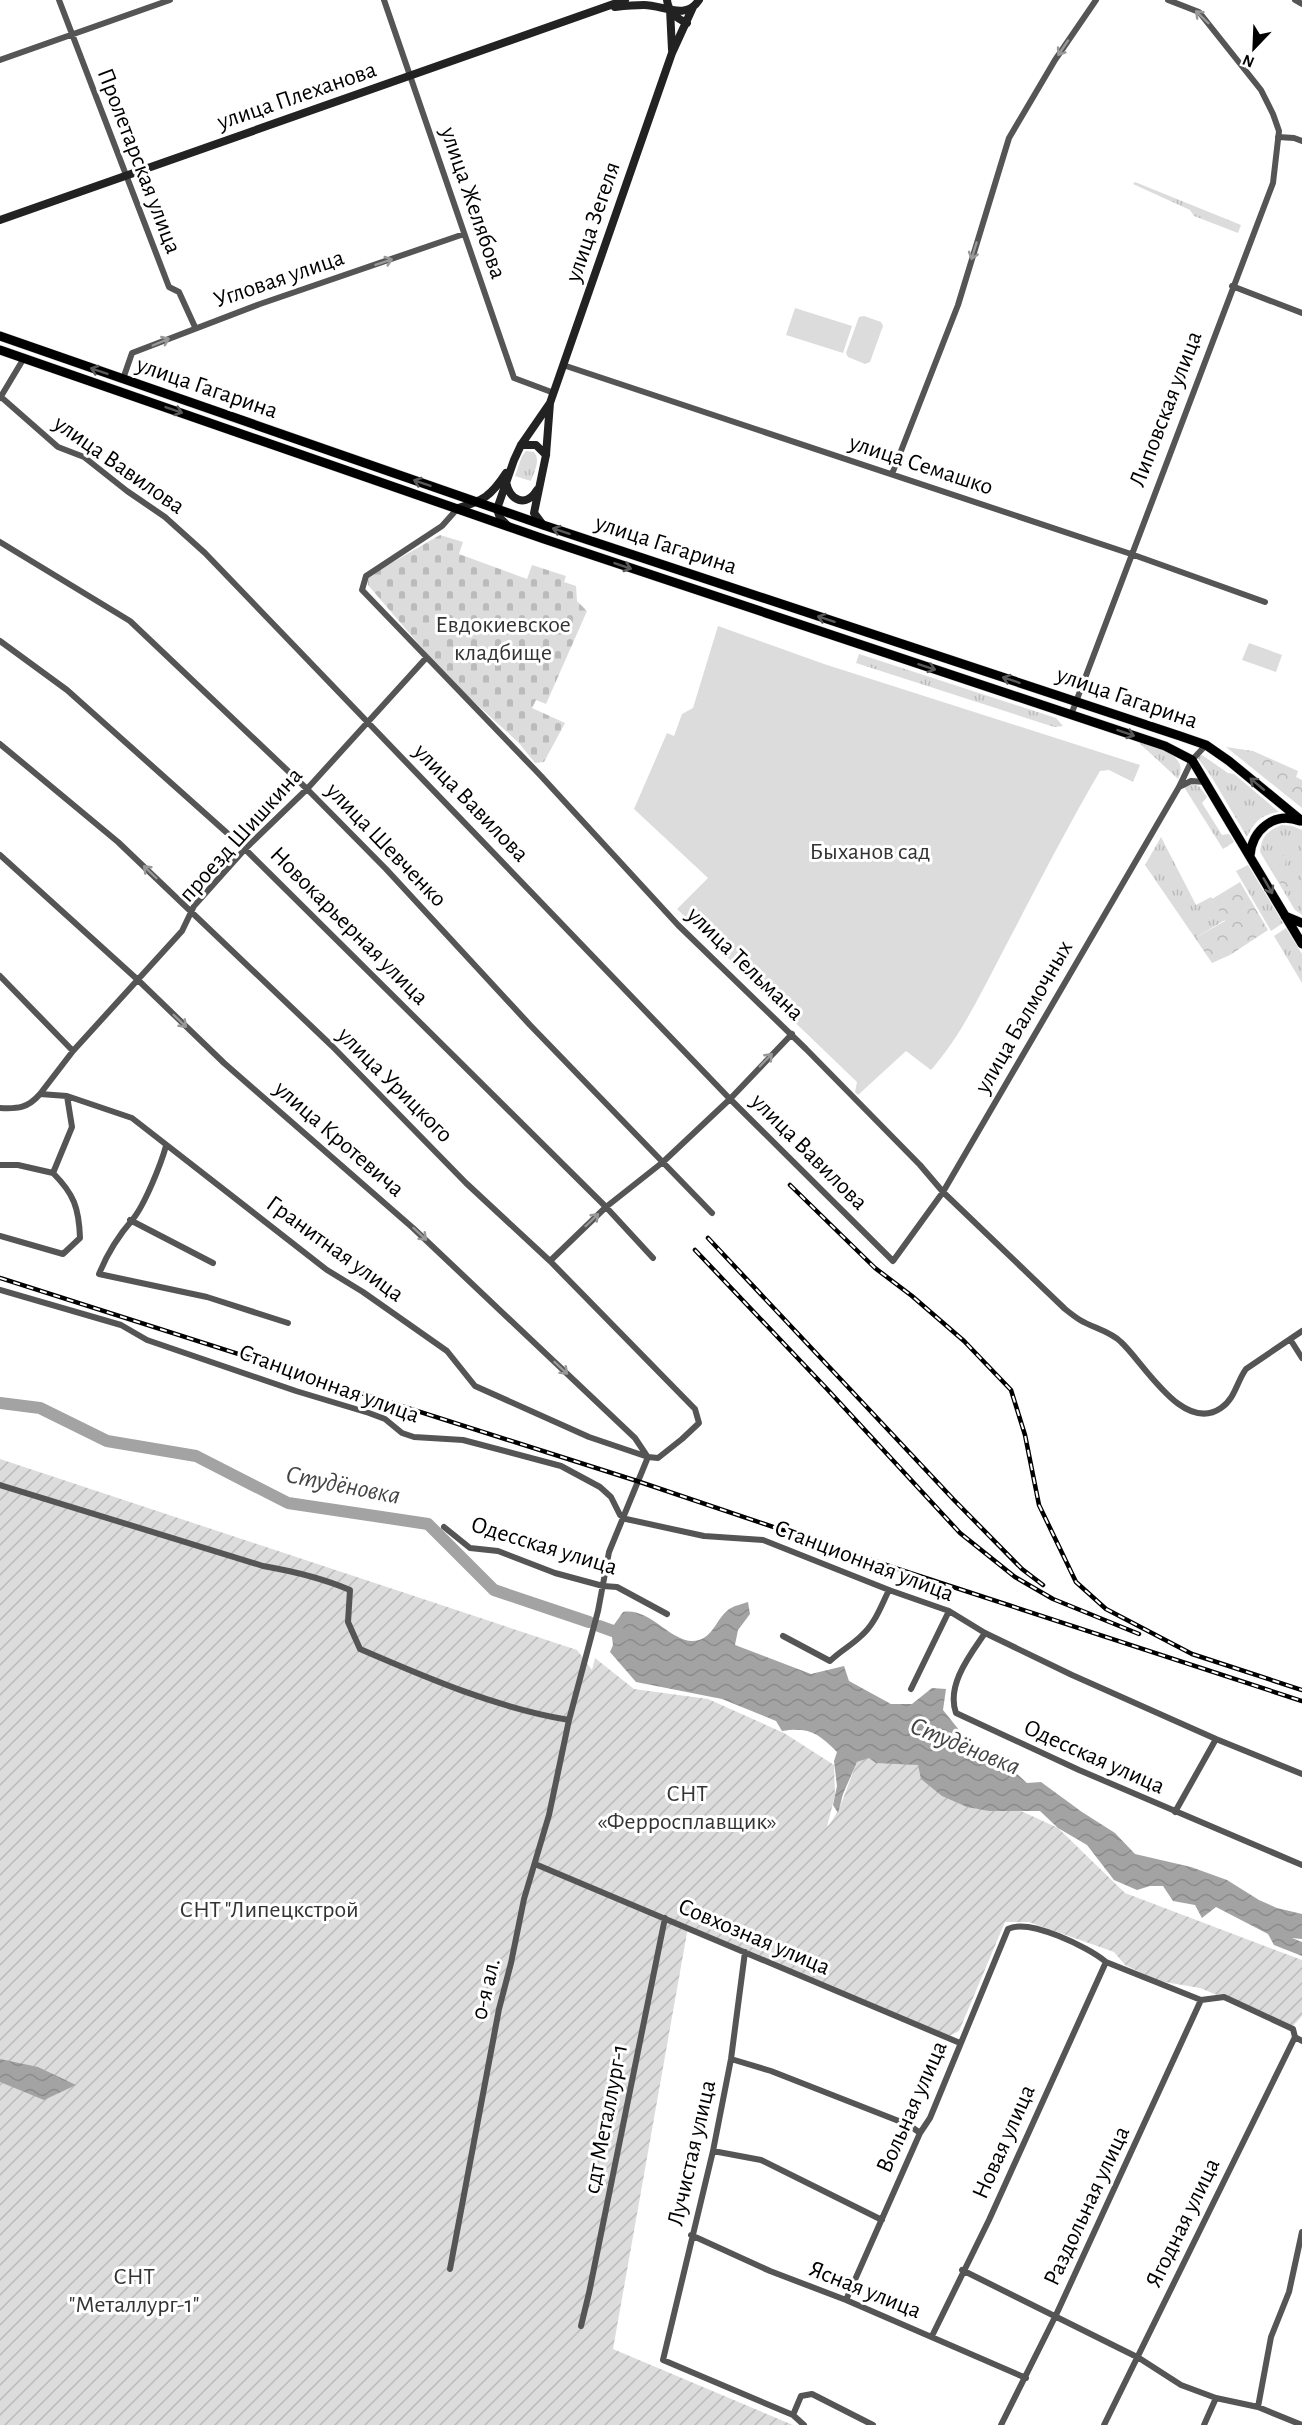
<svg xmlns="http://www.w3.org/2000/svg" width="1302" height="2425" viewBox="0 0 1302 2425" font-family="'Alegreya Sans',sans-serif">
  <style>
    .grass { fill: url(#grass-tufts) }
    .forest { fill: url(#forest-crowns) }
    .cemetery { fill: url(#cemetery-stones) }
    .park { fill: #dcdcdc }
    .garden { fill: url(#garden-furrows) }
    .water { fill: url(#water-waves) }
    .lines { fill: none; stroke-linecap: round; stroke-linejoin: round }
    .river { stroke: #a3a3a3; stroke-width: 12 }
    .primary-casing { stroke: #dbdbdb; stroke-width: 10 }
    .minor { stroke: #555; stroke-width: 6 }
    .secondary { stroke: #222; stroke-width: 8 }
    .primary { stroke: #000; stroke-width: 9 }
    .rail-casing { stroke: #000; stroke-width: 4.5 }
    .rail { stroke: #fff; stroke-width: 2; stroke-dasharray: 7; stroke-linecap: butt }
    .oneway { stroke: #999 }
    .oneway2 { stroke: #595959 }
    .labels { text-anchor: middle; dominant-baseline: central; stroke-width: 6; stroke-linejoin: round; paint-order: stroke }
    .street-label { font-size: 24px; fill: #000; stroke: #fff }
    .park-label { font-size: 24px; fill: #333; stroke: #fff }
    .water-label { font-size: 26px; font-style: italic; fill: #444; stroke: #fff }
  </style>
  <defs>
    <pattern id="grass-tufts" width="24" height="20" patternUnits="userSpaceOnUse" patternTransform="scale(1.5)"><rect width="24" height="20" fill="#dcdcdc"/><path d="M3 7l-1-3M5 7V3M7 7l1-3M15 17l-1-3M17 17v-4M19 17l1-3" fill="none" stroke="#bbb"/></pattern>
    <pattern id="forest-crowns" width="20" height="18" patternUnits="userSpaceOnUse" patternTransform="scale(1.5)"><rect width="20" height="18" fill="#dcdcdc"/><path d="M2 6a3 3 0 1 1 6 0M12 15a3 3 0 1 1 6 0" fill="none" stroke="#bbb"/></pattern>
    <pattern id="cemetery-stones" width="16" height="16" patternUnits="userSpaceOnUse" patternTransform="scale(1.5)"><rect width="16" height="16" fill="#dcdcdc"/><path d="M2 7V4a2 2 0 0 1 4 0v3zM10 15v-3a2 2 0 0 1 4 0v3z" fill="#bbb"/></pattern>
    <pattern id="garden-furrows" width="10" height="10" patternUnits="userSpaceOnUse" patternTransform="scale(1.5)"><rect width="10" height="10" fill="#dcdcdc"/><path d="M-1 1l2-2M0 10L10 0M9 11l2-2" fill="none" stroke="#bbb"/></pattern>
    <pattern id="water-waves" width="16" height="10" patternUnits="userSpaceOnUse" patternTransform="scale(1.5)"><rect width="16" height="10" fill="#a3a3a3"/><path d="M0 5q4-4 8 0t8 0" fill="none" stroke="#8b8b8b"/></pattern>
  </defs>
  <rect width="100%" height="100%" fill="#fff"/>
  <path class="grass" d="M1135,182L1241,225L1238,233L1194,216L1190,210L1133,184Z
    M526,451L534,452C541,460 534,472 531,481L515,476L522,456Z
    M859,654L1056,718L1063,726L1054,727L856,663Z
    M1136,740C1153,746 1191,754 1178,779Z
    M1202,755L1228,773L1234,774L1279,812C1262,814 1254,822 1247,837L1211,776L1197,757Z
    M1192,784L1199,786L1207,797L1202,803L1222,835L1229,834L1234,842L1223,849L1184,787Z
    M1282,825L1292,826L1302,830V915L1295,910L1260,852C1261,837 1268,830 1282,825Z
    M1161,837L1196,905L1211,897L1225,920L1195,938L1145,865Z
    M1248,865L1283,923L1271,931L1236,871Z
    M1286,928L1302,954V983L1274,936Z"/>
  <path class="forest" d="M1226,747L1253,751L1298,771L1296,777L1302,780V808Z
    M1283,855L1286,860L1284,870L1293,873L1302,882V891H1285L1269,866V861L1280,860Z
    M1240,882L1268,930L1230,955L1212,963L1195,938L1225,921L1212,899Z"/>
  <path class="cemetery" d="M440,535L463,542L459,554L527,579L532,565L566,576L564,582L576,586L577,601L587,611L546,704L536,700L532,708L565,723L544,762L535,763L519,743L447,677L368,585L367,577Z"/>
  <path class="park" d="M795,308L852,326L843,353L786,335Z
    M864,316L881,322L883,326L870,362L865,364L848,357L846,353L859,317Z
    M718,626L824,664L1140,765L1133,782L1109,770L1100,771C1065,831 1034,892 1002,953C981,993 961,1036 931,1070L906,1051L858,1095L855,1092L857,1082L677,909L708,878L634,809L667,733L674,736L682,714L693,708Z
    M1249,643L1282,655L1276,672L1242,660Z"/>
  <path class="garden" d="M0,1459L577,1650L592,1670L595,1658L634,1689L708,1699L784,1733L834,1765L835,1795L827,1827C841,1812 848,1783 857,1762L869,1757L918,1765L977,1809L1021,1811L1058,1828L1125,1893L1302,1960V2016L1293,2026L1200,1988L1159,1981L1125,1965L1114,1952L1029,1922H1005L959,2031L949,2036L688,1927L613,2349L793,2425H0Z"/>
  <path class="water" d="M748,1602L750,1614L738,1630L735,1645L811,1674L844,1666L849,1681L891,1704H912L932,1688L946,1689L943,1710L984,1761L1016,1773L1027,1783L1041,1782L1082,1812L1115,1833L1135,1854L1191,1867L1227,1880L1259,1900L1277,1908L1302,1914V1939L1292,1938L1302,1942V1956L1274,1945L1268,1934L1216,1907L1202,1918L1195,1905L1173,1901L1163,1886H1150L1137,1890L1114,1880L1087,1845L1058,1828L1040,1811H989L967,1807L942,1796L921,1779L918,1765L876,1763L869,1758L857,1762L843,1794L838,1813L833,1805L837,1786L834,1761L837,1752C818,1733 809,1727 782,1731L776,1721L722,1699L636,1682L610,1652L613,1645L611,1629L623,1612C652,1607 674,1648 699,1640C715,1635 717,1616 731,1608C736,1605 743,1604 748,1602Z
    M0,2059L38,2067L76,2085L44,2100L0,2082Z"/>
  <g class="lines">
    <path class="river" d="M0,1403L40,1408L107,1441L196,1456L288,1503L428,1524L494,1590L589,1622
      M599,1626L624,1635"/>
    <g class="primary-casing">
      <path id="primary" d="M0,336L543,525L1180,736L1206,745L1229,761L1302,821
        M0,350L544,539L1165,746L1192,760L1302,944
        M1250,856C1252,830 1274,811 1300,821
        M1285,916L1302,923"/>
    </g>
    <path class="minor" d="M59,0L169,287L179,292L195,327
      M384,0L514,378L554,393
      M1295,0L1302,4
      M0,60L170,0
      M1278,137L1294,138L1302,141
      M1232,286L1302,313
      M563,365L1131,554L1265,602
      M123,379L132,353L260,304L464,234
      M1,397L58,447L84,457L127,491L165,517L205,553L730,1099L893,1261L943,1192L1179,787L1192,760L1206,745
      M0,398L24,358
      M892,474L958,305L1009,138L1055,60L1096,0
      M458,508L442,526L366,576L362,590L541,776L678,925L806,1049L920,1165L943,1192L1065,1309C1070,1313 1075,1317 1080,1320C1093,1328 1110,1331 1121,1342C1144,1363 1183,1434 1221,1408C1235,1399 1237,1381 1246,1369L1302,1331
      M0,542L130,621L307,789L386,869L530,1025L712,1213
      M0,641L67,690L245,849L606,1207L653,1258
      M1071,715L1273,183L1279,131L1273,114L1261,90L1199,12L1168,0
      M0,744L118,842L332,1046L466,1183L550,1261L695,1409L699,1423L682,1439L658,1458L648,1457L589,1437L475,1386L447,1351L363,1292L327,1270L132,1118L67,1096L40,1094C28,1108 18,1109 0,1108
      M1179,787L1191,781L1206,782
      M0,855L138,980L224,1063L413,1228L635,1438L647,1456
      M0,976L73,1051
      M40,1094L73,1051L182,931L194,906L245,849L307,789L426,658
      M166,1146C161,1164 145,1204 133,1219C119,1235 107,1254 99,1274L207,1297L288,1323
      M0,1165H18L53,1173
      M130,1220L213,1263
      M0,1236L63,1254L80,1238C79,1208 74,1194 53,1173L72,1127L67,1096
      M550,1261L606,1207L663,1162L730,1099L792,1034
      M0,1290L121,1325L147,1340L296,1391L369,1413L385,1419L402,1433L414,1437L463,1440L561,1466L600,1487L611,1497L620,1515L626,1519L704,1536L763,1540L889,1590L949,1611L985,1633L1072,1675L1216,1739L1302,1774
      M1290,1339L1302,1358
      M0,1485L263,1566C292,1571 322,1578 350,1590L348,1622L360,1649C427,1678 497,1708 569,1720
      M444,1527L470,1548L498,1551L555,1573L603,1586L617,1587L667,1614
      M985,1633C970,1655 946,1685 956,1713L1079,1770L1302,1865
      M783,1636L830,1661C840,1651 852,1645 861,1636C875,1624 881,1606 889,1590
      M911,1689L949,1611
      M1175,1812L1216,1739
      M535,1864L960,2043
      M745,1952L731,2059L713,2151L663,2360L793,2415L804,2425
      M731,2059L771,2071L909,2125L920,2133
      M713,2151L761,2160L882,2220
      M691,2235L770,2271L846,2300L1026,2378
      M450,2269L499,2009L511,1963L524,1899L549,1815L569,1720L598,1611L609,1552L648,1457
      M962,2270L1139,2358L1181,2385L1216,2398L1258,2407L1302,2425
      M846,2300L920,2133L930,2118L1008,1929C1029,1918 1088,1947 1106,1962L1201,2000L1224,1997L1293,2029L1295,2037L1302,2041
      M581,2326L589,2293L665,1918
      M932,2336L989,2220L1106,1962
      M1258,2407L1271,2337L1289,2292L1302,2232
      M793,2415L801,2396L812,2394L873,2425
      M1001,2425L1056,2315L1201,2000
      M1104,2425L1295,2037
      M1204,2425L1216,2398"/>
    <path class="secondary" d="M667,0C668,11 677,19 687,23
      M615,7C624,6 635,5 644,5C663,5 686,21 699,0
      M670,9L672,50
      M0,220L625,0
      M521,445H536L546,455
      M506,482C510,501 526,508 537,490
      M458,508C483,501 491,496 506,473
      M543,525L534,513L546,455L550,403L672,53L693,7
      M508,526L500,518L497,509L514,460L521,445L550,403"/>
    <use href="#primary" class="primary"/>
    <g class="rail-casing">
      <path id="rail" d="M790,1185L875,1268L912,1296L964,1341L1011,1390L1025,1435L1039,1505L1076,1582L1106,1609L1192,1654L1302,1690
        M708,1238L954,1500L1022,1569L1043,1585
        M695,1250L827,1389L960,1533L1015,1577L1053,1599L1139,1634
        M0,1278L637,1481L901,1570L1302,1701"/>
    </g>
    <use href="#rail" class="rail"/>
  </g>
  <defs><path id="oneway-shaft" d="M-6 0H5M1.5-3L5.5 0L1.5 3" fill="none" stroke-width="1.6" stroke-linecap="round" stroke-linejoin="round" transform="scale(1.5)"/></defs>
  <g class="oneway">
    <use href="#oneway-shaft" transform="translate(1202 17) rotate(-136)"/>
    <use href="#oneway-shaft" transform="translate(1063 48) rotate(124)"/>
    <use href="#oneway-shaft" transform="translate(974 251) rotate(107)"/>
    <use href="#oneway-shaft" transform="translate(384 262) rotate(-19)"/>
    <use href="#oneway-shaft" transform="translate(161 342) rotate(-23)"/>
    <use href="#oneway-shaft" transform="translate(150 872) rotate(-136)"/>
    <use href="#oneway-shaft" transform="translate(180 1021) rotate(44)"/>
    <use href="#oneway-shaft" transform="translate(766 1060) rotate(-46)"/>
    <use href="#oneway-shaft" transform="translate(592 1220) rotate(-44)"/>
    <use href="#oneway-shaft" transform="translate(420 1234) rotate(43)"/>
    <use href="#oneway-shaft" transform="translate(561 1368) rotate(43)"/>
  </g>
  <g class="oneway2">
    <use href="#oneway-shaft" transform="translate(99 371) rotate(-161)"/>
    <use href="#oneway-shaft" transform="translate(174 410) rotate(19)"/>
    <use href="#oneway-shaft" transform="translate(422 483) rotate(-161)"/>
    <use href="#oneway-shaft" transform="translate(561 531) rotate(-162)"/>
    <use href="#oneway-shaft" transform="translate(623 566) rotate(19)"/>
    <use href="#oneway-shaft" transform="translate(826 619) rotate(-162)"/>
    <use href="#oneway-shaft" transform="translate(927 667) rotate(18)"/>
    <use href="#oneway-shaft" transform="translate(1011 680) rotate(-162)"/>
    <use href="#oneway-shaft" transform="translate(1126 733) rotate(19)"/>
    <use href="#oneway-shaft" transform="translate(1257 784) rotate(-140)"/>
    <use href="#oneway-shaft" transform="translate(1268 886) rotate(60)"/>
  </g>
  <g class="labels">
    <g class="street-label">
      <text transform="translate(297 96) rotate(-19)">улица Плеханова</text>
      <text transform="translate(139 161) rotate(69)">Пролетарская улица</text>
      <text transform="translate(473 203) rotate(71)">улица Желябова</text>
      <text transform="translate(593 222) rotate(-71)">улица Зегеля</text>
      <text transform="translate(279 279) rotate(-19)">Угловая улица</text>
      <text transform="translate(207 388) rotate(19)">улица Гагарина</text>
      <text transform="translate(1166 409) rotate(-69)">Липовская улица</text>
      <text transform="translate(119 465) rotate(35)">улица Вавилова</text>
      <text transform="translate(921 465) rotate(18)">улица Семашко</text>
      <text transform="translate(666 545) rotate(18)">улица Гагарина</text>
      <text transform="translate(1127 698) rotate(19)">улица Гагарина</text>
      <text transform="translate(471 803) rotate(46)">улица Вавилова</text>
      <text transform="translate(241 835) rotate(-48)">проезд Шишкина</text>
      <text transform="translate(386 845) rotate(46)">улица Шевченко</text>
      <text transform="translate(349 926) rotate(45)">Новокарьерная улица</text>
      <text transform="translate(745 964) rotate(44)">улица Тельмана</text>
      <text transform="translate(1024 1017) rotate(-60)">улица Балмочных</text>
      <text transform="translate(395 1085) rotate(45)">улица Урицкого</text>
      <text transform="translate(339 1139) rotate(41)">улица Кротевича</text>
      <text transform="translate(809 1152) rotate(45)">улица Вавилова</text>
      <text transform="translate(335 1249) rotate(36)">Гранитная улица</text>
      <text transform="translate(329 1384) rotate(20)">Станционная улица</text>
      <text transform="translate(544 1546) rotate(17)">Одесская улица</text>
      <text transform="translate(864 1561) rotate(21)">Станционная улица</text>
      <text transform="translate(1094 1757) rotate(24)">Одесская улица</text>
      <text transform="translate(754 1937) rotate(23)">Совхозная улица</text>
      <text transform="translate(486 1989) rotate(-77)">0-я ал.</text>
      <text transform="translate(912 2107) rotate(-66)">Вольная улица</text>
      <text transform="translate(606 2119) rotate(-79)">сдт Металлург-1</text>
      <text transform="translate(1004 2142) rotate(-66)">Новая улица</text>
      <text transform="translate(692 2153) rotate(-77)">Лучистая улица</text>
      <text transform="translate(1087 2206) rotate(-65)">Раздольная улица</text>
      <text transform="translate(1183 2223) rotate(-64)">Ягодная улица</text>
      <text transform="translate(865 2290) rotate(22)">Ясная улица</text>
    </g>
    <g class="park-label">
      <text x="503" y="625">Евдокиевское<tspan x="503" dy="28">кладбище</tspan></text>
      <text x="870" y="852">Быханов сад</text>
      <text x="687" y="1794">СНТ<tspan x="687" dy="28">«Ферросплавщик»</tspan></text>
      <text x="269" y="1910">СНТ "Липецкстрой</text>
      <text x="134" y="2277">СНТ<tspan x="134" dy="28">"Металлург-1"</tspan></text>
    </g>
    <g class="water-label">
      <text transform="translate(343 1485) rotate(11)">Студёновка</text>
      <text transform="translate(965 1746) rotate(22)">Студёновка</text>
    </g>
  </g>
  <g transform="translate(1254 48) rotate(203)" stroke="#ffffff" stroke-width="4.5" paint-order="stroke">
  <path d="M0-4.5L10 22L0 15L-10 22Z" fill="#000000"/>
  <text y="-9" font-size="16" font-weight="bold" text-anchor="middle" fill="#000000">N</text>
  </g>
</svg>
